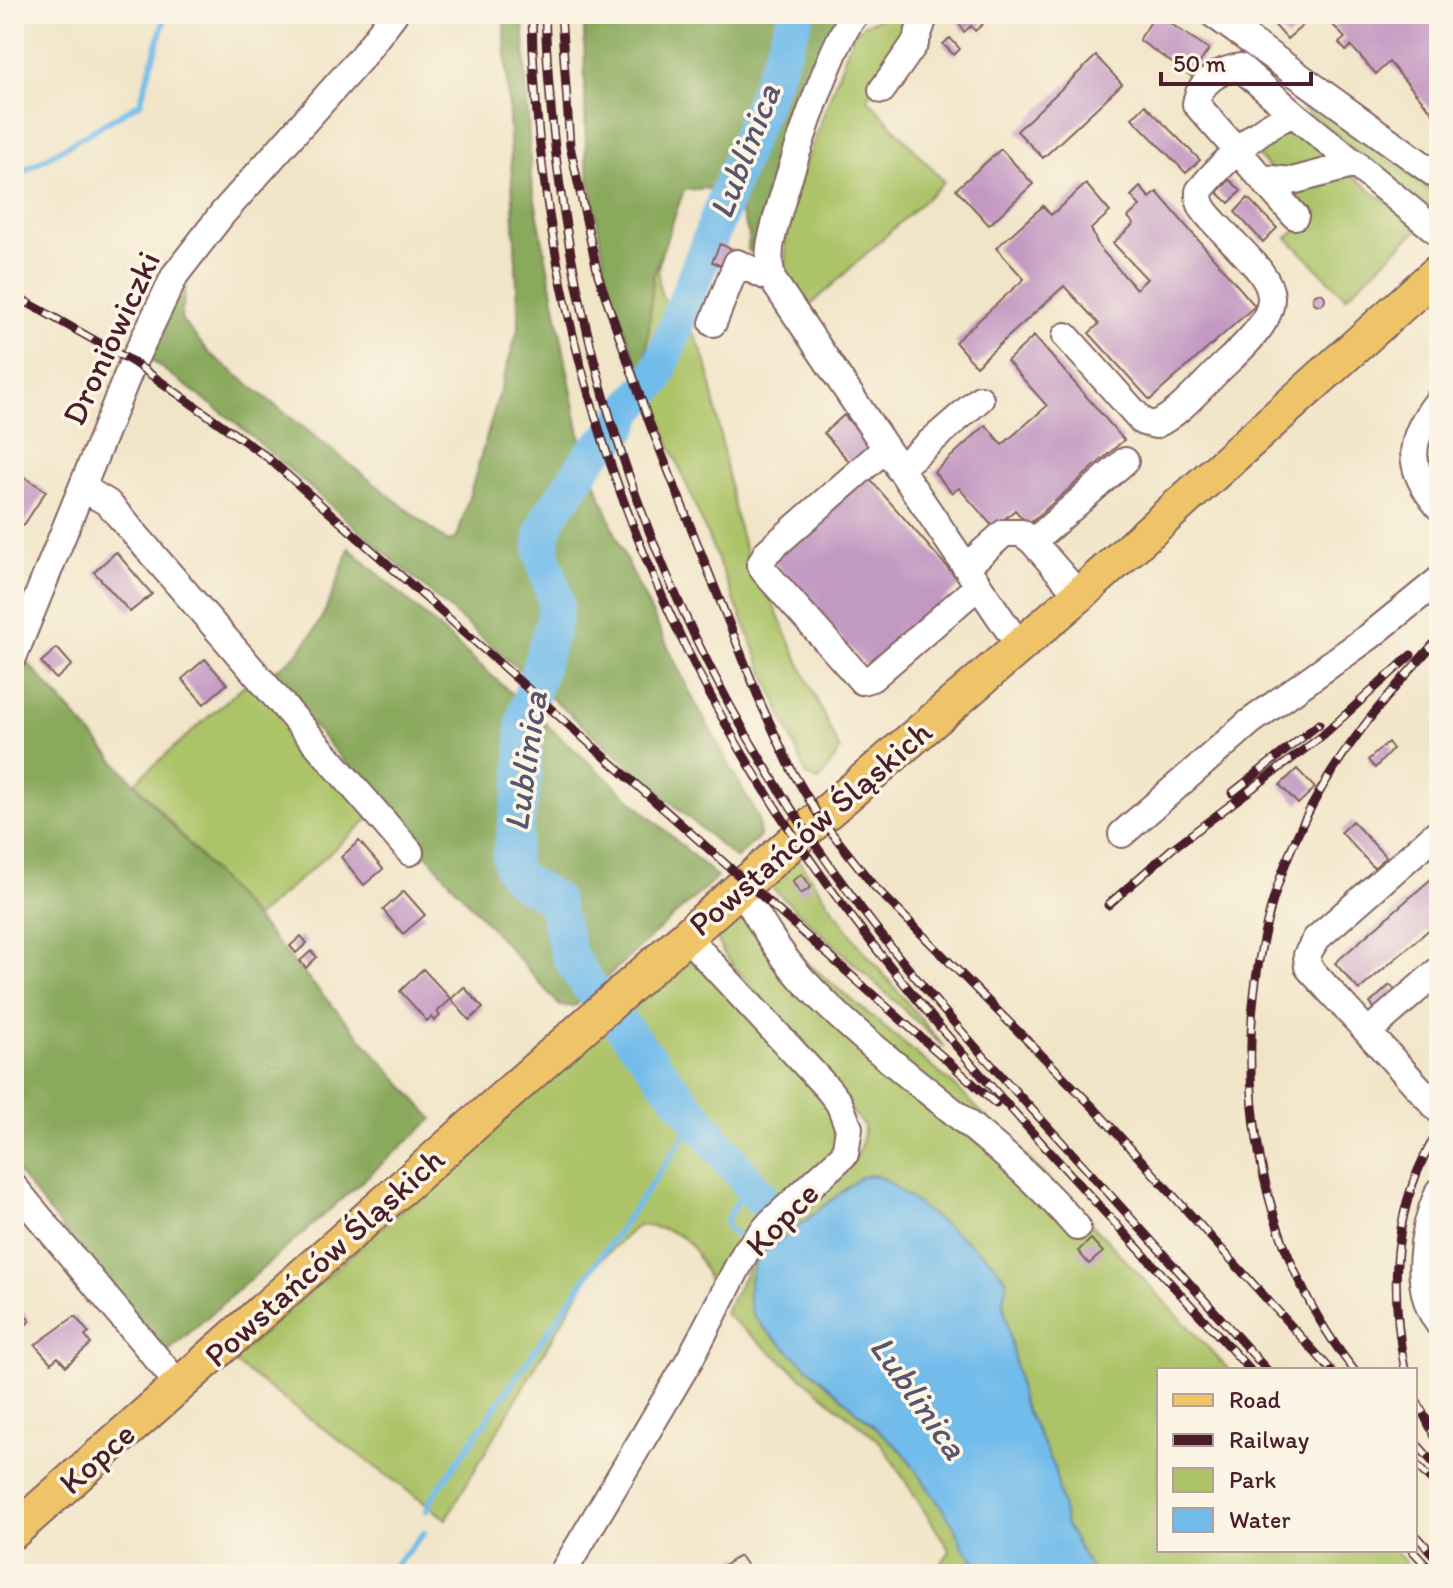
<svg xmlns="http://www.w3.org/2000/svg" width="1453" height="1588" viewBox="0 0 1453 1588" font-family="Itim,sans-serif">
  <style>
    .green { fill: #acc367; stroke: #7b7149; stroke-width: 2 }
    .forest { fill: #89a95c; stroke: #6a6444; stroke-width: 2 }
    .water { fill: #72bceb; stroke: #5e6e8b; stroke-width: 2 }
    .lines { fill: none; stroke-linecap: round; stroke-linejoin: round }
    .stream { stroke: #72bceb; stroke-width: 6 }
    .river { stroke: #72bceb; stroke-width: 36 }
    .building { fill: #c299c2 }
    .minor-casing { stroke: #846462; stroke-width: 30 }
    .major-casing { stroke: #846462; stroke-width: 38 }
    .minor { stroke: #fff; stroke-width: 26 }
    .major { stroke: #efc469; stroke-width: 34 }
    .rail-casing { stroke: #4a1f2b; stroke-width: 9 }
    .rail { stroke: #fcf5e5; stroke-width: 6; stroke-dasharray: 18; stroke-linecap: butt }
    .labels { text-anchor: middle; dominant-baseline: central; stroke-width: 7; stroke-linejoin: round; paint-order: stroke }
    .street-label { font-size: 34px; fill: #4a1f2b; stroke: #fcf5e5 }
    .water-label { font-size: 36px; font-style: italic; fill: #58566e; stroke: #fcf5e5 }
  </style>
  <rect width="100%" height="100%" fill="#fcf5e5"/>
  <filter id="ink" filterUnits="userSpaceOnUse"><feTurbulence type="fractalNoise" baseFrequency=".0125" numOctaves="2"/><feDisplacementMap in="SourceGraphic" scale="16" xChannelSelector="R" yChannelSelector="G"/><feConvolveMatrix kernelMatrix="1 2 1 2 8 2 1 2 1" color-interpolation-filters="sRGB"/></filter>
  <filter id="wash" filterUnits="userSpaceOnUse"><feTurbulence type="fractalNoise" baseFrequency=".006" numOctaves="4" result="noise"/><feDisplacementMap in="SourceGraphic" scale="32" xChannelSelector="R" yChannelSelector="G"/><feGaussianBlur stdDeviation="1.8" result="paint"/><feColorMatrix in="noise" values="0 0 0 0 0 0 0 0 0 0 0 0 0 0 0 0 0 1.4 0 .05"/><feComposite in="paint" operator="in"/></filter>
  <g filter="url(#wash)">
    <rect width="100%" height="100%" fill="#f1e5c8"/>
    <path class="green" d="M771,14L705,188L684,190C670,228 633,295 686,318C693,333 702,348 706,363C723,424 731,557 771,600L840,751L819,781L807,776L644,382L653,277L657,265L638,271Z
      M892,14L917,21L913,37L867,98L944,182L803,312L786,279L785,220L853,34L865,24Z
      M1299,96L1439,196V210L1434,211L1293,101Z
      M1289,126L1419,228L1346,297L1287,238L1313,214L1254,152Z
      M250,680L370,818L254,919L135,782Z
      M797,858L858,944L945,1048L767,883Z
      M753,896L793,951L955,1086L1068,1199L1229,1370H1159V1550H1394L1417,1574H933L950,1551L881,1443L724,1313C738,1289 749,1263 765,1241C792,1203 865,1179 864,1126L724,954L714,931Z
      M684,957L709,973L834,1109L841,1146L713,1289C692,1243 691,1231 638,1225L595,1265L446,1519L232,1361Z"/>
    <path class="forest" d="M504,14H523L531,180L583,450L623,553L692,697L758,817L760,836L736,859L235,422L148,358L187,277L181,319L208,352L448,542L457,538L519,326Z
      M584,14H840V18L756,255L748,250L749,235L736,201L705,188L684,190L653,277L644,382L608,283L586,159Z
      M349,548L717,877L575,1006H560L267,674C315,653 333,595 349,548Z
      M27,662L433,1119L164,1355L14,1168V692Z"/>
    <path class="water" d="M871,1175L883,1178L992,1261L1007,1281L1003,1300L1022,1402L1054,1466L1066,1525L1094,1574H986L962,1546L954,1526L904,1453L769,1333C764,1327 755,1320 752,1313C743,1293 752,1252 774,1245L861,1177Z"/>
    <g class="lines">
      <path class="stream" d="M14,177L140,103L166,14
        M744,1241L728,1229L726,1220L749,1183
        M427,1511L429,1502L696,1120
        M387,1574L424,1533"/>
      <path class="river" d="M761,1198L584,979L569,955L554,900C537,886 512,884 510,858L524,779V719L554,620L556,601L542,553V535L549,517L593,453L619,430L628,410L655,380L797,14"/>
    </g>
    <g id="blocks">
      <path class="building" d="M954,14H984L979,19L983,24L975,31L971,26L964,32Z
        M1156,14L1209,49L1191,76L1139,40Z
        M1265,14H1316L1287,39Z
        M1323,14H1439V120L1389,62L1376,74L1351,46L1346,51L1339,43L1345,38Z
        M950,38L960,49L954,55L943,44Z
        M1096,56L1122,84L1043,158L1017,131Z
        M1145,105L1200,160L1186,173L1132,118Z
        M1001,149L1033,184L989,225L956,189Z
        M1230,180L1241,191L1229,203L1217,192Z
        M1086,184L1110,212L1091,229L1099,247L1136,289L1147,279L1113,243L1134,224L1128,217L1140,206L1131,196L1140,187L1150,198L1157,192L1255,306L1150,400L1089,333L1099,324L1064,286L976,366L955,342L1024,279L996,248L1043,206L1051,215Z
        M1248,198L1277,228L1263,242L1235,212Z
        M720,244L736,251L729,269L712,262Z
        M1313 299a6 6 0 1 1 12 0a6 6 0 1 1-12 0Z
        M1034,336L1124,440L1028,525L1015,510L994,528L959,488L952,493L934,472L986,425L1002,445L1047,406L1007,361Z
        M844,415L874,449L854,467L824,433Z
        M866,475L962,584L868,668L771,559Z
        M23,476L46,491L24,525L14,518V487Z
        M116,552L152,594L130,612L94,572Z
        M57,648L72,665L56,679L41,662Z
        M205,659L227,684L204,704L182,679Z
        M1388,742L1393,749L1375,768L1368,760Z
        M1297,769L1315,788L1298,804L1280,785Z
        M1352,821L1386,857L1374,868L1341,832Z
        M359,841L383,869L364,885L341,857Z
        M1439,872V921L1359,990L1335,963Z
        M802,874L811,887L801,894L792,881Z
        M404,891L425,915L403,934L383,910Z
        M301,936L307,943L296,953L290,946Z
        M311,951L317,957L306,968L300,961Z
        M423,969L451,999L437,1012L440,1016L434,1021L431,1017L427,1021L400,991Z
        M1390,985L1401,997L1380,1015L1370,1003Z
        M464,987L483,1008L469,1020L451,999Z
        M1091,1239L1103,1252L1089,1264L1078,1251Z
        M20,1308L30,1321L14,1334V1312Z
        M75,1316L89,1333L85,1336L91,1344L66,1366L58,1357L51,1363L35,1345Z
        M740,1556L753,1574H715L729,1562Z"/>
    </g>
  </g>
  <g filter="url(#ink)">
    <use href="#blocks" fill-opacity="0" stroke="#846462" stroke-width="2"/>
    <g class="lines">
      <g class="minor-casing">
        <path id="minor" d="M856,14C831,38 781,197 772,237C768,251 769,265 772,279L1020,647
          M1213,14L1439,177
          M882,90L915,43L925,14
          M1294,114L1240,67C1219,70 1199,82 1196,104L1295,216
          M1262,178L1292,181L1356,164
          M713,323L737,263L772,279
          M1066,336L1143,422L1155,425C1181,413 1204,383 1225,364C1299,296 1275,286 1215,223C1206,213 1198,206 1199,191C1222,163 1260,125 1294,114L1439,233
          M1439,400C1406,440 1406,468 1439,507
          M885,449L767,552L760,565L764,571L862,681L872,678L978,586
          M899,469L980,399
          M83,488L108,503L410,852
          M966,567L1004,533H1022L1033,542
          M1079,595L1033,542L1125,461
          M14,655L133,362L175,275L223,213L360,59L394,14
          M1439,831L1316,939L1307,955L1308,967L1439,1110
          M1122,834L1250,722L1370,636L1439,580
          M741,888C759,920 777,951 802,979C886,1070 996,1132 1077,1227
          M1368,1032L1439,970
          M14,1187L179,1385
          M1439,1191C1422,1230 1412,1288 1439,1324
          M562,1574L690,1359L746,1251L771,1222L845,1154L849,1128L839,1103L828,1089L686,936"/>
      </g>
      <g class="major-casing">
        <path id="major" d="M14,1531L806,830L1079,595L1439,271"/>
      </g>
      <use href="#minor" class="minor"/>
      <use href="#major" class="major"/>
      <g class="rail-casing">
        <path id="rail" d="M532,14C537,344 657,663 857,924C977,1081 1117,1223 1250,1370
          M545,14C557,346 662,646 863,911C924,992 992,1066 1060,1140C1130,1216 1198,1293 1267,1370
          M561,14L570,146L598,275L649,422L761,704L792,771L820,818L873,885L1094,1108L1331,1370
          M14,295L133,362L267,457L996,1104
          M1232,793L1319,724
          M1108,905L1173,848L1322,736L1411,655
          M1354,1370C1235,1220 1220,993 1303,823C1337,753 1387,695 1439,638
          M1405,1370C1389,1286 1392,1205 1439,1130
          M1415,1397L1439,1445
          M1415,1442L1439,1469
          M1415,1463L1439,1489
          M1415,1534L1439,1561
          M1412,1550L1434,1574"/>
      </g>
      <use href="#rail" class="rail"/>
    </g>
  </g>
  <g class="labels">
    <g class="street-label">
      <text transform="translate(111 338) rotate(-65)">Droniowiczki</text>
      <text transform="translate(810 828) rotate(-41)">Powstańców Śląskich</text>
      <text transform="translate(782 1219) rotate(-46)">Kopce</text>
      <text transform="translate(324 1257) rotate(-42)">Powstańców Śląskich</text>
      <text transform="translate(97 1458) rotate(-42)">Kopce</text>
    </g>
    <g class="water-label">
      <text transform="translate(744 151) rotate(-69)">Lublinica</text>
      <text transform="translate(525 761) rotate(-82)">Lublinica</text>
      <text transform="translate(919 1397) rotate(55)">Lublinica</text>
    </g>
  </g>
  <rect width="1453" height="1588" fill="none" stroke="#fcf5e5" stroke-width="48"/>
  <rect x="1157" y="1368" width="260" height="184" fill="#fcf5e5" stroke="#b59f9b" stroke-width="2"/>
  <rect x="1173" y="1394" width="40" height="12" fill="#efc469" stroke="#b59f9b" stroke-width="2"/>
  <text x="1229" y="1408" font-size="24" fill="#4a1f2b">Road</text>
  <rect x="1173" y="1434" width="40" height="12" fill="#4a1f2b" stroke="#b59f9b" stroke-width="2"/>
  <text x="1229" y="1448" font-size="24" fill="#4a1f2b">Railway</text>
  <rect x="1173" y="1468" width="40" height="24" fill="#acc367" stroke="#b59f9b" stroke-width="2"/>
  <text x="1229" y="1488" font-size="24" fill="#4a1f2b">Park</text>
  <rect x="1173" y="1508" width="40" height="24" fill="#72bceb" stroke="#b59f9b" stroke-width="2"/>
  <text x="1229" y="1528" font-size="24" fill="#4a1f2b">Water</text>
  <path d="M1161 72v12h150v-12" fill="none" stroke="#4a1f2b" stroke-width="4"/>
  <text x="1173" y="72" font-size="24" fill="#4a1f2b" stroke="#fcf5e5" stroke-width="6" paint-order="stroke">50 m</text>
</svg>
